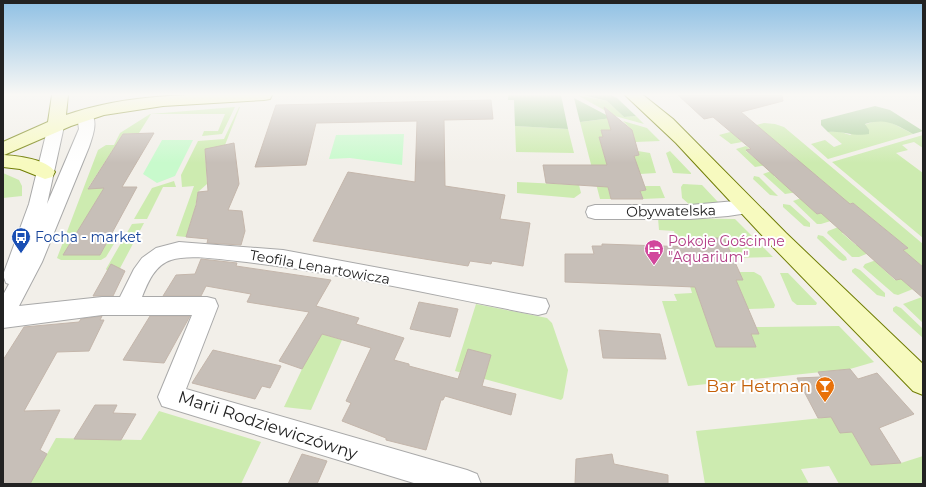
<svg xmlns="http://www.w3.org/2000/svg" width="926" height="487" viewBox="0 0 926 487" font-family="Montserrat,sans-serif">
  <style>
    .grass { fill: #cdebb0 }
    .forest { fill: #add19e }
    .park { fill: #c8facc }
    .building { fill: #c7bfb8; stroke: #c4b6ab }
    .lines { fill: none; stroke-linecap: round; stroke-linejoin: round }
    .street-casing { stroke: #a9a9a9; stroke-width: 2 }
    .secondary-casing { stroke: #707d05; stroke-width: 2 }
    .street { fill: #fff; fill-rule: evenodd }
    .secondary { fill: #f7fabf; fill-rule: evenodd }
    .labels { text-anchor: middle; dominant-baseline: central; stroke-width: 4; stroke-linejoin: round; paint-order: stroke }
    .street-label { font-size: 14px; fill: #222; stroke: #fff }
    .transit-label { font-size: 14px; fill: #164399; stroke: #fff; text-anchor: start }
    .hotel-label { font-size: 14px; fill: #b23c85; stroke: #fff; text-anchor: start }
    .near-food-label { font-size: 17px; fill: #c56008; stroke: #fff; text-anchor: end }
    .near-street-label { font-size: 17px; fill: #222; stroke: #fff }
  </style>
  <rect width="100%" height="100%" fill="#f2efe9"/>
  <path class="grass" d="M577,95L607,101L624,117L636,116L644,124L615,116Z
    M235,107L222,134L202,136L204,131H218L225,114H151L139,133L123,134L88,188H104L64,255H100L107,242H115L106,257L101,260H61L57,258L98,150L106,145H114L120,133L150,114Z
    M239,107H240L225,145L205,150L207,184L198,192L195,208L186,237L176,236L194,186L182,187L181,175L198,141L224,139Z
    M612,118L614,122L611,130H601L603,137H599L608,169L603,170L611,199H600L580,122Z
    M878,120H886L913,134L828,159L811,144L825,140L834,147L842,144L828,132L838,131L850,135L864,125Z
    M623,121L647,128L660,141L635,142L630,128Z
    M764,123L775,124L784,127L923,244V267L903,250L908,248L853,203L846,205L831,188L816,175L812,177L800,162L787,150L782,152L734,134L742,142L731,144L719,135Z
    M515,126L568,129L574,153L516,152Z
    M923,135V148L914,142L902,145L908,150L896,153L923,173V238L832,162Z
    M746,146L750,149L746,151L756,159L760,158L768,165L755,167L736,149Z
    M638,151L650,153L656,173L640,174L634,156L639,155Z
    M670,151L691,173V174L673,173L666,153Z
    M774,170V176L785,185L789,184L798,192L785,194L763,174Z
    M3,173L19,180L22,186V196L3,198Z
    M754,176L759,177L778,196L770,195L753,179Z
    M174,181L176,187H163L147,219H134L152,188Z
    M517,182L579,185L581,193L574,198L517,193Z
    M683,184L702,185L718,202L716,204L690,205L682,198L681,187Z
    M644,186H660L665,198L643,199L640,191L646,190Z
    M804,197L805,203L817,214L825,212L834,220L821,224H817L793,201Z
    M783,204L790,205L810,223V227L804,226L783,207Z
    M658,218L735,219L773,257L733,258L724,238H699L700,241H689L692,251L700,301L716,347H756L751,334H758L756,327L839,326L874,362L850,369L688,386L662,301H677L674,294L692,293L674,231L659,230Z
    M144,223L118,272H108L106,269L132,224Z
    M841,226L846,231L842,233L856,245L861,243L871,252L859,257H852L827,233L828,231Z
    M818,235L823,236L846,257L847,260L843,261L839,259L817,238Z
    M879,259L885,264L880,266L895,280L901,279L913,289L898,295L894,294L863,267L865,264Z
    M855,268L860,270L885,293V297L877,295L852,272V270Z
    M739,272H754L761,276L775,305L774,308L748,309L736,280Z
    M780,273H788L817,303L816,305H797L792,301Z
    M922,297L923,298V323L903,304Z
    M476,304L547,318L552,323L568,370L563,398L561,400L455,371Z
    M896,306L901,308L923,329V338L893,311V308Z
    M322,334L342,340L311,410L284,407L302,369Z
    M159,411L261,442L241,484H30L56,438L141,440Z
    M831,417L852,432L871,465L901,463L923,456V484H839L829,466L801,469L809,484H705L696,431Z"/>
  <path class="forest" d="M508,95H561L568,129L515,126L514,100H508Z
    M583,95H611L617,98L636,116L624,117L607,101Z
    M574,98L612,118L580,122Z
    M875,106L890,110L923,131L913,134C894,124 887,118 865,124L869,130V134C854,137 842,130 828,132L821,125V120Z"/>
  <path class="park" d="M404,134L402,165L350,158L329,159L336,135Z
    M162,140H193L175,176L157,183L143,174Z"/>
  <path class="building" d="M678,95H782L783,101L741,112L850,204L853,203L908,248L903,250L923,267V298L901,279L896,280L821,213L817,214L746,150L751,149L713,117L704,119Z
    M491,100L493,119L444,120L445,186L505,195L500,219L530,223L523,266L492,261L491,264L470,261L468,266L313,241L348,172L415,182L417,121L316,123L306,165L255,167L276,105Z
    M604,107L632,130L639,155L634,156L646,190L640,191L643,199H611L608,187L546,183L543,165H607L599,137H603L601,130H611Z
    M154,133L122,187H137L100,255H63L104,188L88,189L123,134Z
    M234,143L239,184L228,210L242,211L245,231L241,245L207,243L208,239L186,237L196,205L198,192L208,191L205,149Z
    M699,238H724L743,280H736L759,334H751L756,347H716L695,287L565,282V254H594L592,246H602V244L691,247L688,241H700Z
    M201,259L237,263L236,266L331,280L316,306L359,318L356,324L404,338L394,360L409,364V366L458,379L468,349L491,355L482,386L516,394L511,415L445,396L443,400H441L426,450L386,440V438L342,421L351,403L346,401L371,348L322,334L302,369L279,361L309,312L247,302L251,294L206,286L201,296H163L176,275L195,274Z
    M111,264L125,271L113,296H93Z
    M419,302L458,309L450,337L410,329Z
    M102,316L100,320H104L89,351L57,352L24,411L60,410L40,450L47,454L30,484H3V360L24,327L79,322L81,319Z
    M150,316H190L164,363L123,360Z
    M599,330L660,334L666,359L603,358Z
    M213,350L281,366L270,388L262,386L255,399L192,383Z
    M850,369L858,379L877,373L914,414L879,428L901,463L871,465L852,432L840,433L831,417L818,418L797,378L821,377L818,372Z
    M95,405H117L113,413L136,414L121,440L74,439Z
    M302,454L327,461L317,484H288Z
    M612,454L614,464L668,475V484H575L576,459Z"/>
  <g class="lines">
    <g class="street-casing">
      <path id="street" d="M85,110L91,112C98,123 93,135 89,147L42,262L19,306L102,297H120L134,269L142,258L156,248L179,242L283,250L546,299L549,306L546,313L538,315C438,296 338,272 237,261C219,259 188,254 171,260C155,265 148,282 142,297H207L215,299L218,306L186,389L467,470L477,474L481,484H417L162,406L158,397L192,315H102L3,328V295L9,284L6,283L3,275L29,204L48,126L50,122L56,121L62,122L64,126L47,204L79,129L77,115L79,112Z
        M747,200L754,202L756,207L754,212L728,216L690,219H595L588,217L586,212L588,207L595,205H690Z"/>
    </g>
    <g class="secondary-casing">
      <path id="secondary" d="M52,95H68L66,115C132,92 203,94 272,95L270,99L264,100L163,106L104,115L71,126L4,155C18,156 47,159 55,172L52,177L45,179L20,169L3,167V142L48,122Z
        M625,95H643L673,119L786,233L923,364V395L913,391L771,245L676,143Z"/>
    </g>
    <use href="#street" class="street"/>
    <use href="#secondary" class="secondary"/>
  </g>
  <linearGradient id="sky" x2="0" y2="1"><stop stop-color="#8fc0e4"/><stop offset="0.58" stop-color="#f9f8f5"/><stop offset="1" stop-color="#f9f8f5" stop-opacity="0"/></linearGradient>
  <rect width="926" height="163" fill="url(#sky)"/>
  <defs>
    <g id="bus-pin" transform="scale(1)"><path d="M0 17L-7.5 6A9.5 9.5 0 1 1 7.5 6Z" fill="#1a4fb4" stroke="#fff"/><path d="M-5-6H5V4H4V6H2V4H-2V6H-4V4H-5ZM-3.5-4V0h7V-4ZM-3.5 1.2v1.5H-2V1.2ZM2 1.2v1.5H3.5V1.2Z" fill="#fff"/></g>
    <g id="hotel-pin" transform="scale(1)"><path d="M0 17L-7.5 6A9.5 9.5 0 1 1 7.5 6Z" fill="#d1479c" stroke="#fff"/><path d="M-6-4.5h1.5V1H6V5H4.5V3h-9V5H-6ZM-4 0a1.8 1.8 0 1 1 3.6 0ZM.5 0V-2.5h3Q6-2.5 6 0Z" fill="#fff"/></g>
    <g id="bar-pin" transform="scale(1)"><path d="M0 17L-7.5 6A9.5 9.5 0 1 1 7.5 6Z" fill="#e8710a" stroke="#fff"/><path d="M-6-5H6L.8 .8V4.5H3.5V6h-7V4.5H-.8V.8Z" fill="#fff"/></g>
  </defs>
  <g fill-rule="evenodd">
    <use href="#bus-pin" x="21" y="237"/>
    <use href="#hotel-pin" x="654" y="249"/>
    <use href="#bar-pin" x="825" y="386"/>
  </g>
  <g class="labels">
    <g class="street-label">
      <text transform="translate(671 211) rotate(-1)">Obywatelska</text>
      <text transform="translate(320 267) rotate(10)">Teofila Lenartowicza</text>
    </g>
    <g class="transit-label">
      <text x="35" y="237">Focha - market</text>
    </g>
    <g class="hotel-label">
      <text x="668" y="241">Pokoje Gościnne<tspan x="668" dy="16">"Aquarium"</tspan></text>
    </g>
    <g class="near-food-label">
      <text x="811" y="386">Bar Hetman</text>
    </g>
    <g class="near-street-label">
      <text transform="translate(268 425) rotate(18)">Marii Rodziewiczówny</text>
    </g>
  </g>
  <rect width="926" height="487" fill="none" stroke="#222222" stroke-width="8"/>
</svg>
